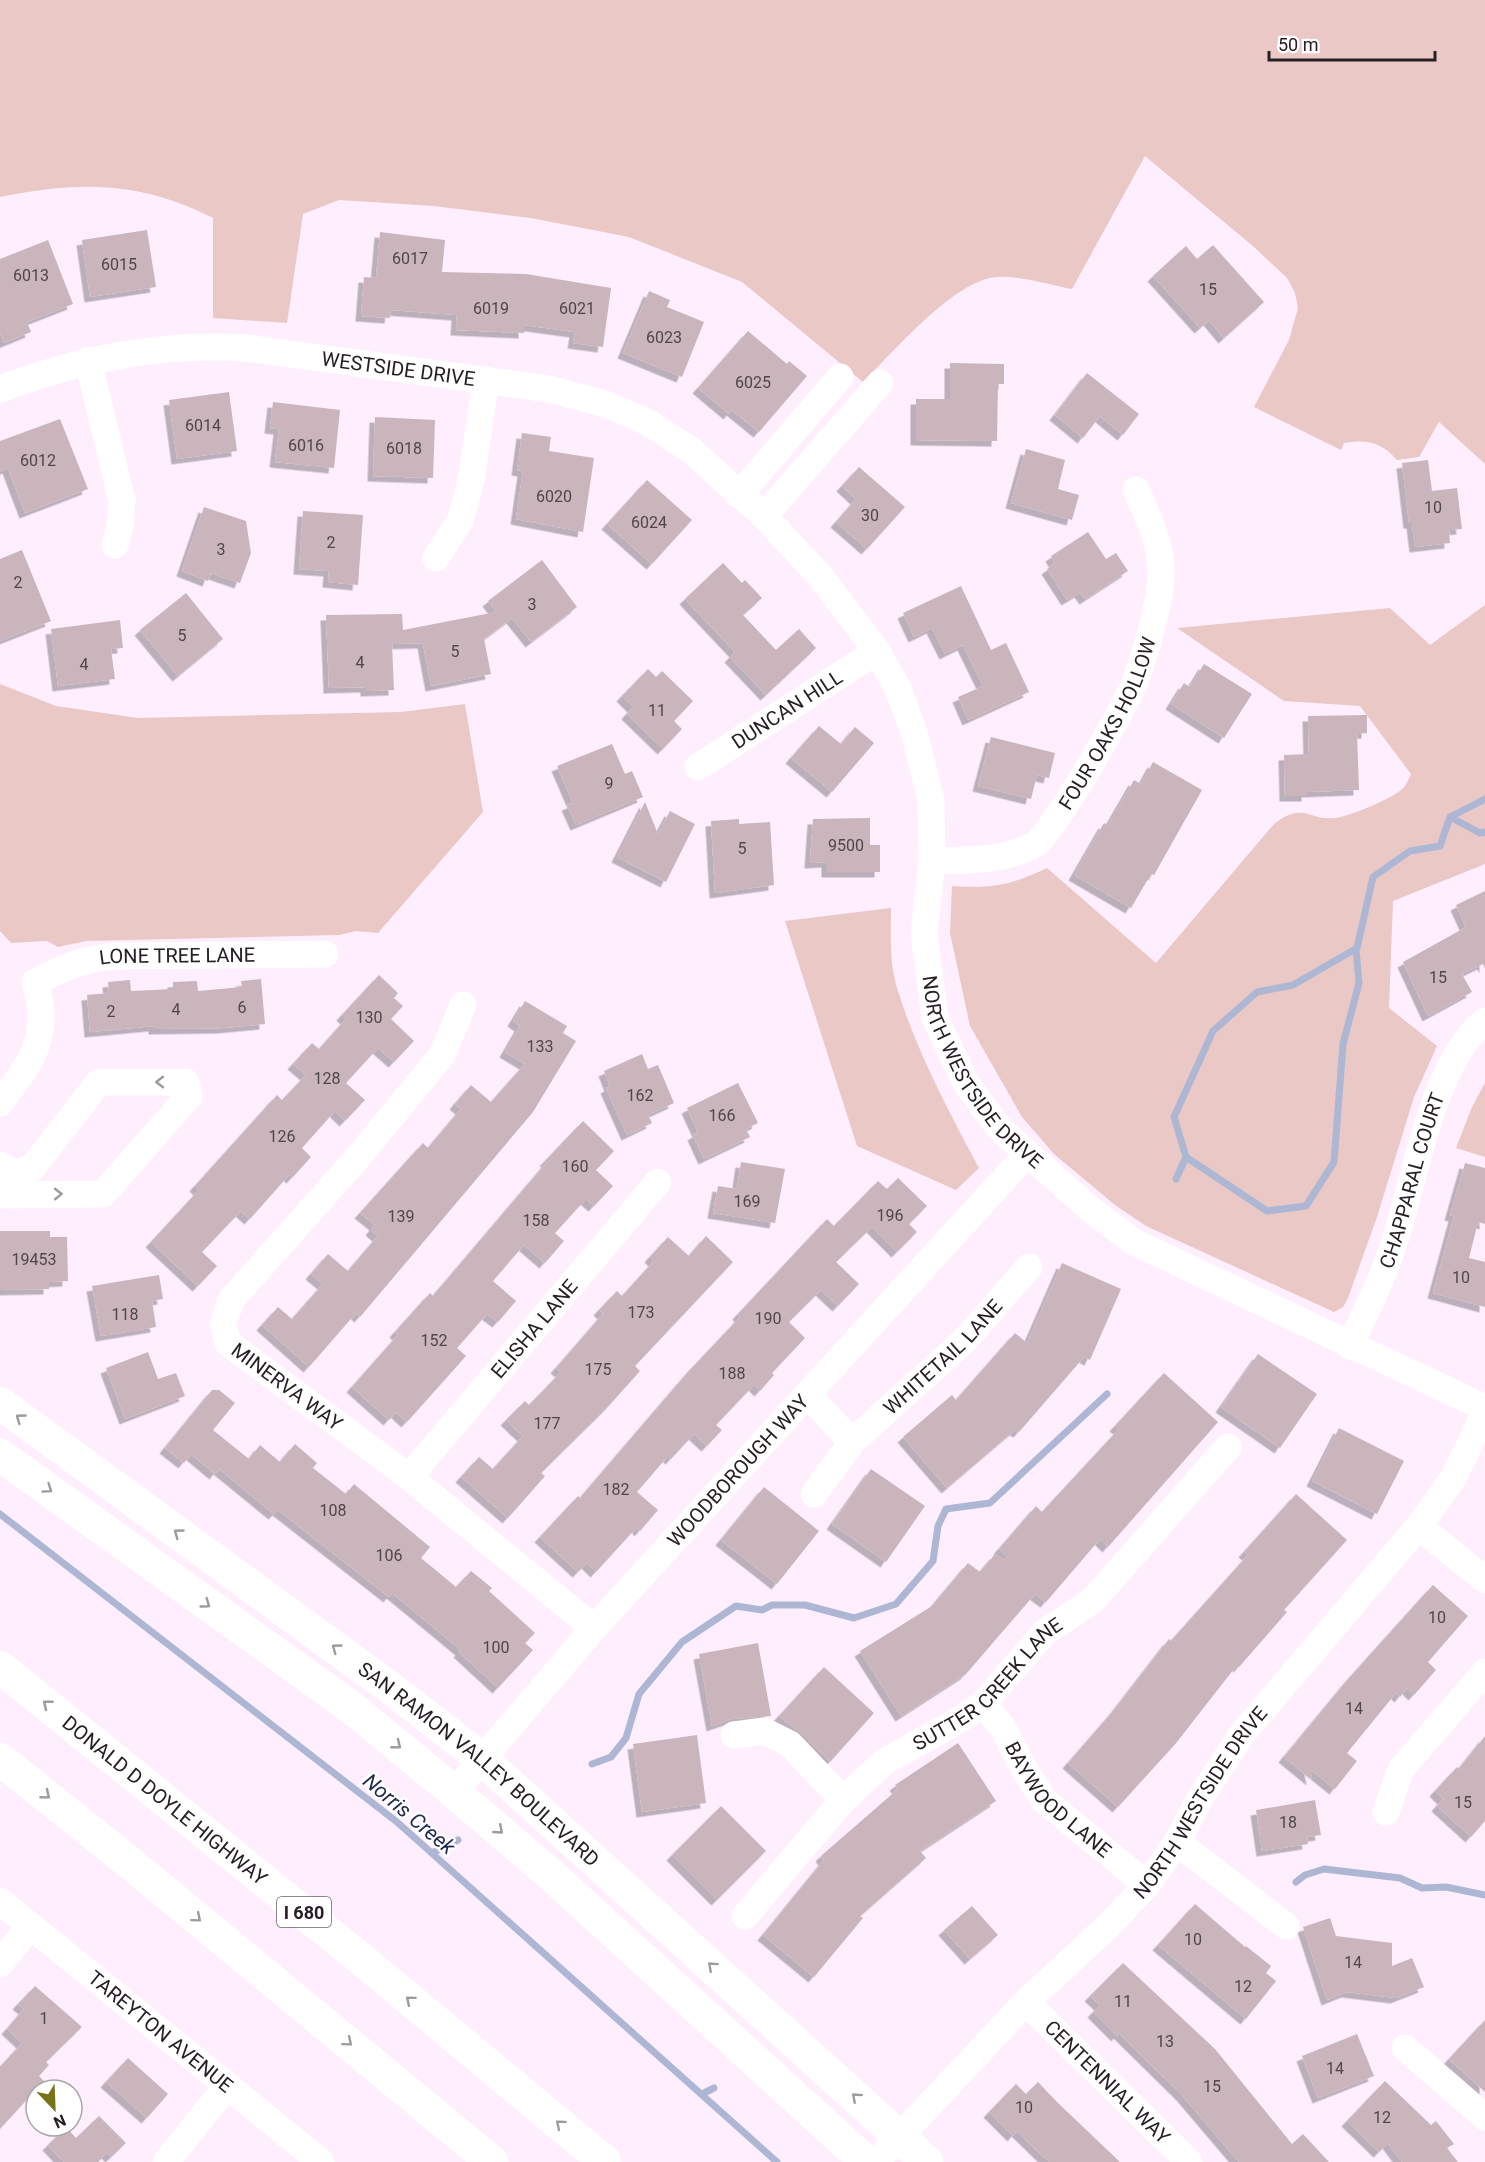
<svg xmlns="http://www.w3.org/2000/svg" width="1485" height="2162" viewBox="0 0 1485 2162" font-family="Roboto,sans-serif">
  <style>
    .green { fill: #e9c8c5 }
    .lines { fill: none; stroke-linecap: round; stroke-linejoin: round }
    .stream { stroke: #adb7d4; stroke-width: 7 }
    .building { fill: #cbb5bc; filter: url(#shadow) }
    .minor { stroke: #fff; stroke-width: 27 }
    .major { stroke: #fff; stroke-width: 33 }
    .highway { stroke: #fff; stroke-width: 33 }
    .oneway { stroke: #9d9b9d }
    .labels { text-anchor: middle; dominant-baseline: central; stroke-width: 5; stroke-linejoin: round; paint-order: stroke }
    .number-label { font-size: 16px; fill: #4f454c }
    .shield { fill: #fff; stroke: #676367; stroke-width: 1.5 }
    .shield-label { font-size: 18px; font-weight: bold; fill: #262026 }
    .street-label { font-size: 20px; fill: #262026; stroke: #fff }
    .water-label { font-size: 21px; font-style: italic; fill: #212a52; stroke: #fff }
  </style>
  <defs>
    <filter id="shadow"><feDropShadow dx="-5.5" dy="5.5" stdDeviation="0" flood-color="#0004"/></filter>
  </defs>
  <rect width="100%" height="100%" fill="#ffeefe"/>
  <path class="green" d="M0,0H1485V464L1439,422L1419,457L1397,460C1382,442 1366,439 1344,443L1341,450L1254,407L1289,340L1298,308L1295,293L1287,278L1254,247L1145,156L1072,289C1051,285 1012,273 990,278C949,287 894,351 863,382L742,282L629,237L531,218L434,206L339,200L303,214L287,323L213,318V218C140,181 79,181 0,197Z
    M1485,605V864L1393,901L1389,1008L1437,1046L1414,1097L1377,1217L1348,1298L1343,1307L1334,1312L1146,1226L1115,1205L1054,1154L1022,1117L970,1026L950,933L952,886C992,889 1011,885 1047,868L1156,963L1274,824C1305,801 1307,821 1336,818C1350,816 1395,798 1404,787C1407,784 1409,778 1411,774L1360,706L1284,701L1177,628L1390,608L1430,645Z
    M0,684L56,706L138,718L401,712L465,704L483,812L378,933L356,931L339,935L86,941L58,947L47,941L11,943L0,931Z
    M891,908C891,935 889,965 898,991C917,1052 949,1112 979,1168L956,1190L857,1146L785,921Z
    M1485,1083V1157L1456,1148L1472,1107Z"/>
  <g class="lines">
    <path class="stream" d="M1450,817L1480,833L1485,832
      M1186,1157L1267,1211L1306,1206L1334,1162L1343,1044L1359,983L1356,949
      M1176,1179L1186,1157L1174,1117L1213,1031L1257,992L1293,985L1357,948L1373,877L1410,851L1440,846L1450,817L1485,799
      M0,1514L397,1822L777,2162
      M592,1764L611,1757L626,1738L639,1694L682,1642L736,1606L762,1610L772,1605H805L854,1618L896,1604L933,1561L938,1526L946,1509L990,1503L1107,1394
      M432,1853L458,1840
      M1296,1882L1305,1875L1324,1869L1400,1878L1422,1888L1446,1887L1485,1895
      M702,2094L714,2088"/>
  </g>
  <path class="building" d="M147,230L156,287L90,297L82,240Z
    M380,232L445,240L442,272L526,274L611,288L603,347L573,343L575,332L524,325V333L456,330L457,315L391,310L390,318L361,316L364,277L376,278Z
    M48,240L73,304L27,322L31,332L4,343L0,333V259Z
    M1213,245L1264,302L1224,338L1209,320L1200,328L1153,276L1186,246L1197,259Z
    M649,291L670,300L667,307L704,322L682,377L623,353Z
    M748,331L787,364L789,361L807,376L759,432L732,410L729,414L698,388Z
    M950,363L1004,364V384H998L997,441L916,440V399H950Z
    M1087,373L1139,414L1123,435L1100,416L1083,438L1055,415Z
    M229,392L237,451L177,459L169,400Z
    M273,402L340,410L334,468L275,462L279,429L270,428Z
    M375,417L435,420L433,478L373,476Z
    M60,419L88,489L25,513L8,468L0,472V441Z
    M522,433L551,437L549,451L594,458L583,532L516,519L523,471L517,470Z
    M1026,449L1065,460L1058,489L1079,495L1072,520L1011,503Z
    M1428,460L1432,491L1457,488L1462,529L1449,530L1450,543L1415,547L1412,523H1409L1402,463Z
    M859,467L905,507L867,549L836,522L856,499L842,486Z
    M647,480L692,520L652,564L607,524Z
    M204,507L246,521L251,553L240,583L211,573L208,581L182,571Z
    M303,511L363,515L358,585L328,582L329,571L299,569Z
    M1088,532L1106,559L1116,553L1128,571L1085,599L1080,592L1067,600L1047,569L1055,563L1051,556Z
    M22,550L51,621L0,641V559Z
    M542,560L577,607L531,642L512,618L484,639L491,674L431,686L423,643L392,644L394,690L366,691V687L329,688L326,615L402,614L403,630L496,612L488,601Z
    M723,563L742,583L745,580L762,598L743,615L776,650L799,629L816,648L766,695L730,657L735,652L685,599Z
    M961,586L991,650L1006,643L1029,692L968,720L958,697L983,686L963,645L945,654L932,628L914,637L903,613Z
    M186,593L223,639L178,676L140,630Z
    M120,620L123,648L111,649L115,679L58,686L51,629Z
    M1204,664L1252,694L1224,738L1171,704L1184,683L1190,687Z
    M648,669L656,677L662,671L693,701L674,721L682,729L663,749L627,714L633,707L622,696Z
    M1367,715V733L1357,734L1359,790L1307,792V796H1285L1284,755L1309,754L1308,716Z
    M819,726L841,744L855,727L874,743L832,792L791,758Z
    M991,737L1055,753L1049,778L1037,775L1031,799L978,786Z
    M612,744L625,774L632,771L643,797L576,825L567,805L573,803L557,766Z
    M1153,762L1202,790L1154,875L1151,874L1131,908L1074,875L1104,823L1108,825L1134,780L1141,784Z
    M645,802L658,834L670,811L695,824L666,882L617,857Z
    M870,818V845H880V872H827V862L810,863L813,819Z
    M739,819V824L770,822L774,885L715,893L711,821Z
    M1485,891V968L1483,964L1462,974L1472,992L1428,1016L1403,962L1466,927L1456,905Z
    M379,975L398,993L394,998L403,1006L391,1019L414,1041L394,1062L378,1048L346,1083L365,1100L345,1121L335,1111L302,1148L311,1157L292,1178L289,1175L250,1219L241,1211L202,1252L217,1266L198,1286L151,1242L199,1190L195,1186L277,1095L282,1100L306,1075L293,1064L312,1043L319,1049L346,1019L342,1015Z
    M261,979L265,1024L223,1028L154,1029V1026L90,1032L87,995L109,993L108,982L130,980L131,991L173,989V982L197,981L198,991L242,987L241,981Z
    M525,1001L567,1026L563,1033L576,1041L533,1112L360,1317L356,1313L309,1367L262,1325L278,1307L292,1319L323,1284L311,1274L328,1254L348,1271L378,1236L371,1230L375,1225L360,1213L423,1143L428,1148L461,1109L455,1104L471,1085L491,1102L525,1064L505,1052L520,1026L513,1021Z
    M642,1054L648,1069L658,1065L674,1103L648,1115L652,1123L627,1135L606,1088L610,1086L604,1071Z
    M738,1083L758,1123L746,1129L750,1137L704,1159L693,1135L698,1132L687,1108Z
    M583,1121L614,1151L596,1170L613,1186L594,1206L586,1199L555,1233L564,1241L545,1263L524,1245L493,1281L516,1301L498,1322L487,1314L457,1348L466,1356L407,1422L396,1412L389,1420L352,1387L398,1335L395,1332L430,1293L433,1296L547,1162L545,1161Z
    M741,1162L785,1169L775,1223L713,1213L718,1186L737,1189Z
    M1465,1163L1485,1168V1224L1478,1222L1469,1258L1485,1262V1307L1433,1293L1454,1216L1450,1215Z
    M898,1178L927,1206L909,1224L917,1232L897,1252L872,1227L836,1262L859,1284L838,1306L821,1290L789,1322L805,1338L772,1373L774,1375L760,1391L754,1385L716,1425L722,1430L707,1446L694,1434L671,1459L668,1456L637,1492L658,1510L640,1531L637,1527L596,1572L587,1563L578,1572L540,1537L578,1496L580,1498L689,1371L740,1317L738,1314L827,1219L834,1226L878,1181L887,1189Z
    M0,1231H50V1237H67L68,1281L49,1282V1289L0,1290Z
    M706,1236L733,1262L635,1366L640,1371L605,1410L541,1473L545,1476L508,1518L461,1477L479,1457L493,1469L523,1436L506,1420L525,1401L529,1405L561,1372L556,1368L603,1314L599,1310L617,1291L622,1296L654,1261L650,1257L668,1237L689,1256Z
    M1062,1263L1121,1289L1090,1360L1084,1357L1019,1432L1015,1430L947,1488L903,1437L952,1395L956,1400L1015,1333L1027,1343Z
    M159,1275L163,1299L152,1301L156,1327L101,1336L92,1286Z
    M148,1352L158,1379L176,1373L185,1396L125,1419L106,1368Z
    M1258,1354L1317,1394L1280,1448L1221,1407Z
    M1164,1373L1218,1422L1108,1547L1100,1539L1046,1602L1035,1594L966,1674L901,1716L860,1651L932,1606L968,1563L980,1572L995,1554L1004,1560L1007,1557L999,1549L1036,1506L1042,1512L1119,1429L1115,1426Z
    M212,1390H219L235,1403L213,1430L249,1459L260,1445L280,1462L295,1444L317,1463L313,1468L346,1494L354,1484L430,1547L421,1558L456,1587L471,1571L492,1588L489,1591L535,1633L525,1643L533,1650L498,1688L459,1652L461,1650L392,1593L389,1597L278,1510L274,1514L219,1469L215,1474L191,1454L184,1463L165,1448Z
    M1339,1428L1404,1461L1377,1514L1312,1481Z
    M871,1469L925,1506L886,1562L832,1524Z
    M764,1487L819,1531L777,1584L721,1540Z
    M1296,1494L1347,1540L1284,1610L1287,1612L1239,1667L1237,1665L1177,1742L1118,1807L1068,1763L1115,1709L1169,1639L1171,1641L1248,1555L1244,1552Z
    M1433,1585L1468,1616L1428,1662L1436,1670L1414,1695L1407,1688L1400,1697L1396,1693L1347,1753L1357,1761L1335,1789L1310,1769L1312,1780L1284,1757L1350,1677Z
    M758,1643L771,1716L732,1719L712,1726L699,1654Z
    M824,1667L874,1713L830,1762L801,1733L779,1716Z
    M697,1735L706,1803L642,1812L633,1744Z
    M1485,1736V1821L1471,1837L1437,1806L1443,1799L1435,1791L1457,1767L1459,1769Z
    M958,1743L996,1801L920,1851L926,1858L860,1916L863,1918L814,1977L763,1935L824,1860L821,1856L898,1789L895,1785Z
    M1315,1800L1321,1835L1307,1837L1308,1844L1262,1851L1256,1810Z
    M721,1806L766,1851L717,1900L672,1855Z
    M1195,1904L1245,1947L1246,1946L1271,1966L1266,1973L1276,1981L1246,2019L1158,1945Z
    M972,1906L998,1935L970,1959L944,1930Z
    M1330,1918L1336,1936L1392,1943V1966L1412,1958L1424,1987L1396,1998L1347,1992L1327,2000L1303,1927Z
    M1123,1963L1215,2049L1292,2144L1303,2134L1329,2162H1239L1182,2095L1119,2033L1117,2036L1093,2012L1100,2005L1090,1996Z
    M35,1986L82,2027L46,2062L49,2065L39,2076L44,2081L0,2129V2067L22,2043L7,2029L24,2009L18,2004Z
    M1485,2020V2092L1449,2059Z
    M1357,2034L1374,2076L1318,2098L1302,2056Z
    M128,2058L168,2094L147,2118L106,2082Z
    M1385,2081L1431,2125L1436,2121L1454,2144L1447,2148L1458,2162H1402L1388,2143L1379,2152L1347,2121Z
    M1038,2082L1057,2102L1120,2162H1049L1017,2131L1013,2136L989,2112L1016,2084L1026,2094Z
    M99,2116L126,2143L111,2157L107,2153L98,2162H64L48,2145L66,2127L76,2138Z"/>
  <g class="lines">
    <g class="minor">
      <path d="M88,360L122,501L120,527L115,545"/>
      <path id="s1" d="M0,389C80,359 159,343 245,348L549,389L606,404L649,423L692,451L764,516L820,576L877,651L898,689L914,732L931,800L932,861L924,934L935,1018L966,1083L999,1128L1090,1209L1134,1242L1485,1408"/>
      <path d="M739,495L840,377"/>
      <path d="M764,516L880,383"/>
      <path d="M436,558L461,519L471,480L486,380"/>
      <path id="s2" d="M698,767L877,651"/>
      <path id="s3" d="M932,861C967,860 1001,862 1034,845C1053,834 1127,704 1136,679C1146,651 1161,601 1161,572C1161,542 1148,517 1136,490"/>
      <path id="s4" d="M463,1005L442,1055L359,1156L231,1300L223,1324L228,1343L409,1477L594,1628"/>
      <path id="s5" d="M0,1103C32,1061 52,1036 35,982C62,968 85,958 116,956L325,954"/>
      <path d="M0,1165L13,1173L32,1168L99,1082H186L189,1096L103,1194L4,1195L0,1192"/>
      <path id="s6" d="M1350,1346C1366,1311 1384,1277 1395,1240C1415,1179 1433,1061 1485,1021"/>
      <path d="M808,1395L852,1442"/>
      <path id="s7" d="M409,1477L658,1182"/>
      <path id="s8" d="M814,1494L852,1442L965,1340L1029,1267"/>
      <path d="M1419,1526L1485,1580"/>
      <path id="s9" d="M983,1704L1003,1728L1023,1767L1044,1800L1147,1885"/>
      <path d="M734,1735L764,1731L790,1744L843,1800"/>
      <path id="s10" d="M454,1792L594,1628L1027,1154"/>
      <path d="M1386,1812L1401,1769L1485,1672"/>
      <path d="M1177,1842L1286,1926"/>
      <path id="s11" d="M0,1901L321,2162"/>
      <path id="s12" d="M745,1916L843,1800L884,1762L954,1723L983,1704L1044,1633L1093,1600L1228,1447"/>
      <path d="M0,1964L30,1926"/>
      <path id="s13" d="M1026,2002L1189,2162"/>
      <path d="M1405,2048L1485,2117"/>
      <path d="M166,2162L228,2085"/>
      <path id="s14" d="M876,2162L1026,2002L1108,1926L1147,1885L1177,1842L1199,1800L1242,1734L1419,1526L1454,1477L1485,1412"/>
    </g>
    <g class="major">
      <path id="s15" d="M0,1403L393,1690L482,1759L927,2162"/>
      <path d="M0,1455L352,1708L454,1792L549,1873L866,2162"/>
    </g>
    <g class="highway">
      <path id="s16" d="M0,1667L361,1959L605,2162"/>
      <path d="M0,1759L130,1863L492,2162"/>
    </g>
  </g>
  <defs><path id="oneway-chevron" d="M-2-3.5L2.5 0L-2 3.5" fill="none" stroke-width="1.6" stroke-linecap="round" stroke-linejoin="round" transform="scale(1.5)"/></defs>
  <g class="oneway">
    <use href="#oneway-chevron" transform="translate(160 1082) rotate(180)"/>
    <use href="#oneway-chevron" transform="translate(58 1194) rotate(-1)"/>
    <use href="#oneway-chevron" transform="translate(20 1418) rotate(-144)"/>
    <use href="#oneway-chevron" transform="translate(48 1489) rotate(35)"/>
    <use href="#oneway-chevron" transform="translate(178 1533) rotate(-144)"/>
    <use href="#oneway-chevron" transform="translate(206 1604) rotate(36)"/>
    <use href="#oneway-chevron" transform="translate(336 1648) rotate(-144)"/>
    <use href="#oneway-chevron" transform="translate(47 1704) rotate(-141)"/>
    <use href="#oneway-chevron" transform="translate(397 1745) rotate(39)"/>
    <use href="#oneway-chevron" transform="translate(46 1795) rotate(39)"/>
    <use href="#oneway-chevron" transform="translate(499 1830) rotate(41)"/>
    <use href="#oneway-chevron" transform="translate(197 1918) rotate(40)"/>
    <use href="#oneway-chevron" transform="translate(712 1966) rotate(-138)"/>
    <use href="#oneway-chevron" transform="translate(410 2000) rotate(-140)"/>
    <use href="#oneway-chevron" transform="translate(348 2042) rotate(40)"/>
    <use href="#oneway-chevron" transform="translate(856 2097) rotate(-138)"/>
    <use href="#oneway-chevron" transform="translate(560 2124) rotate(-140)"/>
  </g>
  <g class="labels">
    <g class="number-label">
      <text x="410" y="258">6017</text>
      <text x="119" y="264">6015</text>
      <text x="31" y="275">6013</text>
      <text x="1208" y="289">15</text>
      <text x="491" y="308">6019</text>
      <text x="577" y="308">6021</text>
      <text x="664" y="337">6023</text>
      <text x="753" y="382">6025</text>
      <text x="203" y="425">6014</text>
      <text x="306" y="445">6016</text>
      <text x="404" y="448">6018</text>
      <text x="38" y="460">6012</text>
      <text x="554" y="496">6020</text>
      <text x="1433" y="507">10</text>
      <text x="870" y="515">30</text>
      <text x="649" y="522">6024</text>
      <text x="331" y="542">2</text>
      <text x="221" y="549">3</text>
      <text x="18" y="582">2</text>
      <text x="532" y="604">3</text>
      <text x="182" y="635">5</text>
      <text x="455" y="651">5</text>
      <text x="360" y="662">4</text>
      <text x="84" y="664">4</text>
      <text x="657" y="710">11</text>
      <text x="609" y="783">9</text>
      <text x="846" y="845">9500</text>
      <text x="742" y="848">5</text>
      <text x="1438" y="977">15</text>
      <text x="242" y="1007">6</text>
      <text x="176" y="1009">4</text>
      <text x="111" y="1011">2</text>
      <text x="369" y="1017">130</text>
      <text x="540" y="1046">133</text>
      <text x="327" y="1078">128</text>
      <text x="640" y="1095">162</text>
      <text x="722" y="1115">166</text>
      <text x="282" y="1136">126</text>
      <text x="575" y="1166">160</text>
      <text x="747" y="1201">169</text>
      <text x="890" y="1215">196</text>
      <text x="401" y="1216">139</text>
      <text x="536" y="1220">158</text>
      <text x="34" y="1259">19453</text>
      <text x="1461" y="1277">10</text>
      <text x="641" y="1312">173</text>
      <text x="125" y="1314">118</text>
      <text x="768" y="1318">190</text>
      <text x="434" y="1340">152</text>
      <text x="598" y="1369">175</text>
      <text x="732" y="1373">188</text>
      <text x="547" y="1423">177</text>
      <text x="616" y="1489">182</text>
      <text x="333" y="1510">108</text>
      <text x="389" y="1555">106</text>
      <text x="1437" y="1617">10</text>
      <text x="496" y="1647">100</text>
      <text x="1354" y="1708">14</text>
      <text x="1463" y="1802">15</text>
      <text x="1288" y="1822">18</text>
      <text x="1193" y="1939">10</text>
      <text x="1353" y="1962">14</text>
      <text x="1243" y="1986">12</text>
      <text x="1123" y="2001">11</text>
      <text x="44" y="2018">1</text>
      <text x="1165" y="2041">13</text>
      <text x="1335" y="2068">14</text>
      <text x="1212" y="2086">15</text>
      <text x="1024" y="2107">10</text>
      <text x="1382" y="2117">12</text>
    </g>
    <rect class="shield" x="277" y="1897" width="54" height="30" rx="4.5"/>
    <g class="shield-label">
      <text x="304" y="1912">I 680</text>
    </g>
    <g class="street-label">
      <text stroke="none"><textPath href="#s1" startOffset="405">WESTSIDE DRIVE</textPath></text>
      <text stroke="none"><textPath href="#s2" startOffset="106">DUNCAN HILL</textPath></text>
      <text stroke="none"><textPath href="#s3" startOffset="248">FOUR OAKS HOLLOW</textPath></text>
      <text stroke="none"><textPath href="#s5" startOffset="280">LONE TREE LANE</textPath></text>
      <text stroke="none"><textPath href="#s1" startOffset="1436">NORTH WESTSIDE DRIVE</textPath></text>
      <text stroke="none"><textPath href="#s6" startOffset="177">CHAPPARAL COURT</textPath></text>
      <text stroke="none"><textPath href="#s7" startOffset="194">ELISHA LANE</textPath></text>
      <text stroke="none"><textPath href="#s8" startOffset="189">WHITETAIL LANE</textPath></text>
      <text stroke="none"><textPath href="#s4" startOffset="496">MINERVA WAY</textPath></text>
      <text stroke="none"><textPath href="#s10" startOffset="429">WOODBOROUGH WAY</textPath></text>
      <text stroke="none"><textPath href="#s12" startOffset="339">SUTTER CREEK LANE</textPath></text>
      <text stroke="none"><textPath href="#s15" startOffset="600">SAN RAMON VALLEY BOULEVARD</textPath></text>
      <text stroke="none"><textPath href="#s9" startOffset="123">BAYWOOD LANE</textPath></text>
      <text stroke="none"><textPath href="#s16" startOffset="212">DONALD D DOYLE HIGHWAY</textPath></text>
      <text stroke="none"><textPath href="#s14" startOffset="486">NORTH WESTSIDE DRIVE</textPath></text>
      <text stroke="none"><textPath href="#s11" startOffset="207">TAREYTON AVENUE</textPath></text>
      <text stroke="none"><textPath href="#s13" startOffset="114">CENTENNIAL WAY</textPath></text>
    </g>
    <g class="water-label">
      <text transform="translate(409 1814) rotate(40)">Norris Creek</text>
    </g>
  </g>
  <g transform="translate(54 2108) rotate(157)"><circle r="28" fill="#ffffff" stroke="#a8a6a8" stroke-width="1.5"/>
  <path d="M0-4.5L10 22L0 15L-10 22Z" fill="#767318"/>
  <text y="-9" font-size="16" font-weight="bold" text-anchor="middle" fill="#262026">N</text>
  </g>
  <path d="M1269 51v9h166v-9" fill="none" stroke="#262026" stroke-width="3"/>
  <text x="1278" y="51" font-size="18" fill="#262026" stroke="#ffffff" stroke-width="4.5" paint-order="stroke">50 m</text>
</svg>
